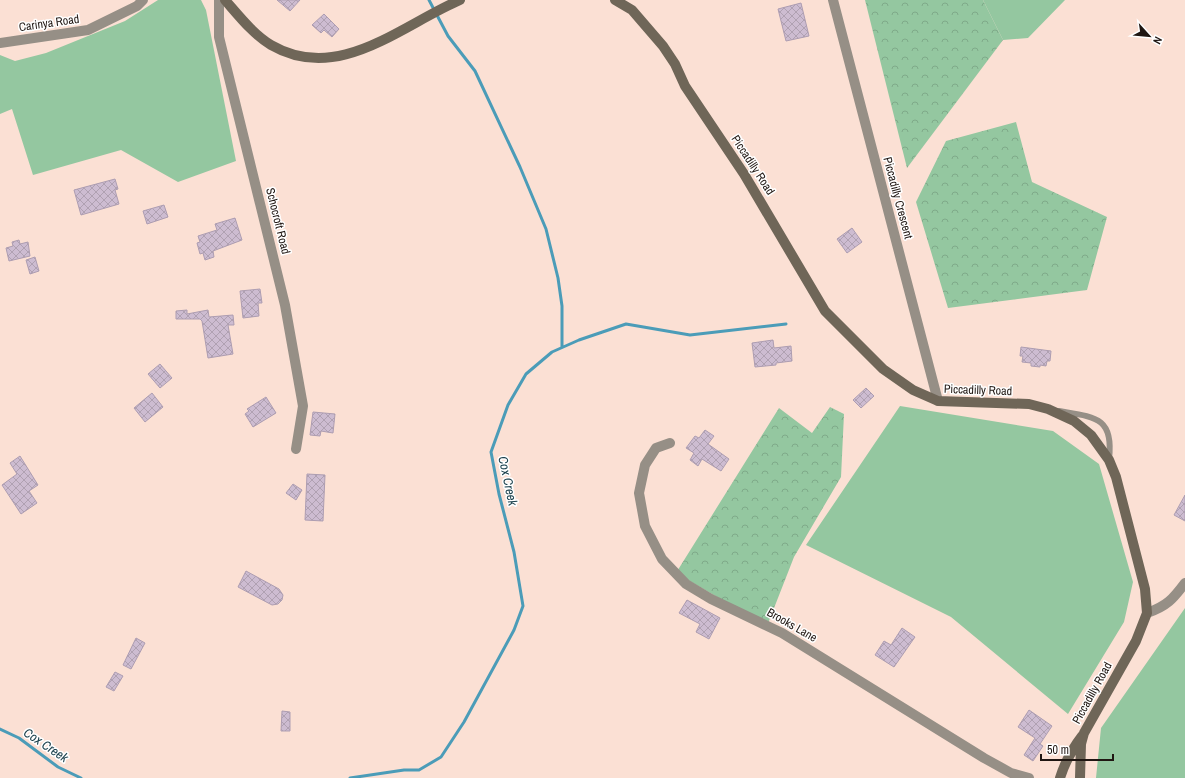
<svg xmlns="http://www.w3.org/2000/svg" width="1185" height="778" viewBox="0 0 1185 778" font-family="'Archivo Narrow',sans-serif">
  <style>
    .green { fill: #94c7a0 }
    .forest { fill: url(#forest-crowns) }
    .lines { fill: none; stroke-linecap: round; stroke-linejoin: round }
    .stream { stroke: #4b9cb8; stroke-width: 3 }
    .building { fill: url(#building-cross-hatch); stroke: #ad9db1 }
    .lane { stroke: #968f86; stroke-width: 6 }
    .street { stroke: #968f86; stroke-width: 10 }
    .secondary { stroke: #6f6658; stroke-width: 10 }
    .labels { text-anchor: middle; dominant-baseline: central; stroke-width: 3; stroke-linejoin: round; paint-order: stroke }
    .street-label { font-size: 12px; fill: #1f1612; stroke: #fff }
    .water-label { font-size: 13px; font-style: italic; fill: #1d424e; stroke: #fff }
  </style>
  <defs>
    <pattern id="forest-crowns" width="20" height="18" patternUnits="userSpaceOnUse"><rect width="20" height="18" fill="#94c7a0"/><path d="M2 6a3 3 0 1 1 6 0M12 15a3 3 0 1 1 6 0" fill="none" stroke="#7faa89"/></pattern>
    <pattern id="building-cross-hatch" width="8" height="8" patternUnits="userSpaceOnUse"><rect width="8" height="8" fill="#cdbcd1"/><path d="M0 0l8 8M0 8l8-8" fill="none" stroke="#b0a1b2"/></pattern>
  </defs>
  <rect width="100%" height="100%" fill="#fbe0d4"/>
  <path class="green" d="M158,0H201L206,10L236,161L178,182L121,150L33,175L12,109L0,114V55L15,61L46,53L125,21Z
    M983,0H1065L1028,38L1003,40Z
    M900,406L1053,431L1099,464L1133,582L1124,622L1068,714L951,617L806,545Z
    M1185,608V778H1096L1101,728Z"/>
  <path class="forest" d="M865,0H983L1003,40L907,168Z
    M1016,122L1032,182L1107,217L1087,290L948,308L916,202L946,141Z
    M830,407L844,414L841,477L794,557L767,626L676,573L779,408L812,433Z"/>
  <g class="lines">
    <path class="stream" d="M429,0L448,36L475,71L520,167L546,229L558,278L562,306V347
      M0,729L19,738L58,767L81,778
      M350,778L404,770H419L441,757L464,722L514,630L523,606L514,552L499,494L491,452L508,405L526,374L552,352L579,340L626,324L690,335L786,324"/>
  </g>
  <path class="building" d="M277,0H300L290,11Z
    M801,3L809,36L786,41L778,9Z
    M324,14L339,29L332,37L324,30L321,33L312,25Z
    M115,179L118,189L115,190L119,204L81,215L74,190Z
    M164,205L168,217L147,224L143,211Z
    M235,218L242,240L213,251L214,257L205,260L203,253L200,254L197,243L200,242L198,236L217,230L215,224Z
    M852,228L862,242L847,253L837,239Z
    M19,240L20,244L28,242L30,256L9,261L6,248L13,246L12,242Z
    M35,257L39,271L30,274L26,260Z
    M260,289L262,303H258L259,316L243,318L240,291Z
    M187,310V314L208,310L209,317L233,315L234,325H228L233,354L208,358L202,321L200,319H176V311Z
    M773,340L774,348L791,346L792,361L776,363V365L755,367L752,343Z
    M1021,347L1051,351L1050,361H1047L1046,366L1040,365V367L1031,366V363L1022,362L1023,356H1020Z
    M160,364L172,378L160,388L148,374Z
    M866,388L874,396L861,408L853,400Z
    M152,393L163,407L145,422L134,408Z
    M266,397L276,413L253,427L245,414L249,411L247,409Z
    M313,412L335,414L333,433L321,431L320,436L310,435Z
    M705,430L714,436L708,444L729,459L721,471L702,459L698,466L690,460L694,453L686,448L695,436L699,438Z
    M20,456L38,485L29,491L37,503L21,514L2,485L17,474L10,463Z
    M307,474L325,475L323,521L305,520Z
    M293,484L302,490L296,500L286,493Z
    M1185,495V521L1174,515Z
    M246,571L279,589L283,595L282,600L278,604L272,605L238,587Z
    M687,600L720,618L709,639L696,632L700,624L679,613Z
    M902,628L915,637L894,667L875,655L884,641L891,645Z
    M136,638L145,643L131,669L123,665Z
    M115,672L123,676L114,691L106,687Z
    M1029,710L1052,726L1040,744L1043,746L1033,761L1024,755L1035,738L1018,727Z
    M282,711L290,712V731H281Z"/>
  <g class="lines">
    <path class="lane" d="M1059,411C1095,417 1114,417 1109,459"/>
    <path class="street" d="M219,0V37L285,305L303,406L296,449
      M833,0L938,401
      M0,43L88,30L137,6L143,0
      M670,443L656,448L645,465L639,493L645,526L662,559L686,584L711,599L782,633L984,758L1011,773L1029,778
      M1147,613C1167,606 1173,599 1185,583"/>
    <path class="secondary" d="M225,0C239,16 253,34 271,45C338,84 400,26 460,0
      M615,0L632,10L663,46L675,64L685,86L744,174L825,311L883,369L913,390L938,401L1029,404L1048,409L1074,421L1091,435L1109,460L1116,477L1145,589L1147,613L1136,641L1084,733L1081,744L1080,778
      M1060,778C1065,762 1072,749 1082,736"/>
  </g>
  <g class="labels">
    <g class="street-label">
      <text transform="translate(49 23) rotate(-8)">Carinya Road</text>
      <text transform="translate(753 165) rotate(57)">Piccadilly Road</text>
      <text transform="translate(898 198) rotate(75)">Piccadilly Crescent</text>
      <text transform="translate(278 221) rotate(76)">Schocroft Road</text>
      <text transform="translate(978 390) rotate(2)">Piccadilly Road</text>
      <text transform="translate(792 625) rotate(30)">Brooks Lane</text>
      <text transform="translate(1092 693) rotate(-61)">Piccadilly Road</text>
    </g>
    <g class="water-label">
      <text transform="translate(508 481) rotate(78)">Cox Creek</text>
      <text transform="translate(46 745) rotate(34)">Cox Creek</text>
    </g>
  </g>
  <g transform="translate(1149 36) rotate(117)" stroke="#ffffff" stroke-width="3" paint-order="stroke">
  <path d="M0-3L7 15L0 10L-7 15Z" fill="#1f1612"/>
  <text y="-6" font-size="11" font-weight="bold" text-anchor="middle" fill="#1f1612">N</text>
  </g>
  <path d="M1041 754v6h72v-6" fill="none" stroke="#1f1612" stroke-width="2"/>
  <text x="1047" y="754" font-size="12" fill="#1f1612" stroke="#ffffff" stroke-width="3" paint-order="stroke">50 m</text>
</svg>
